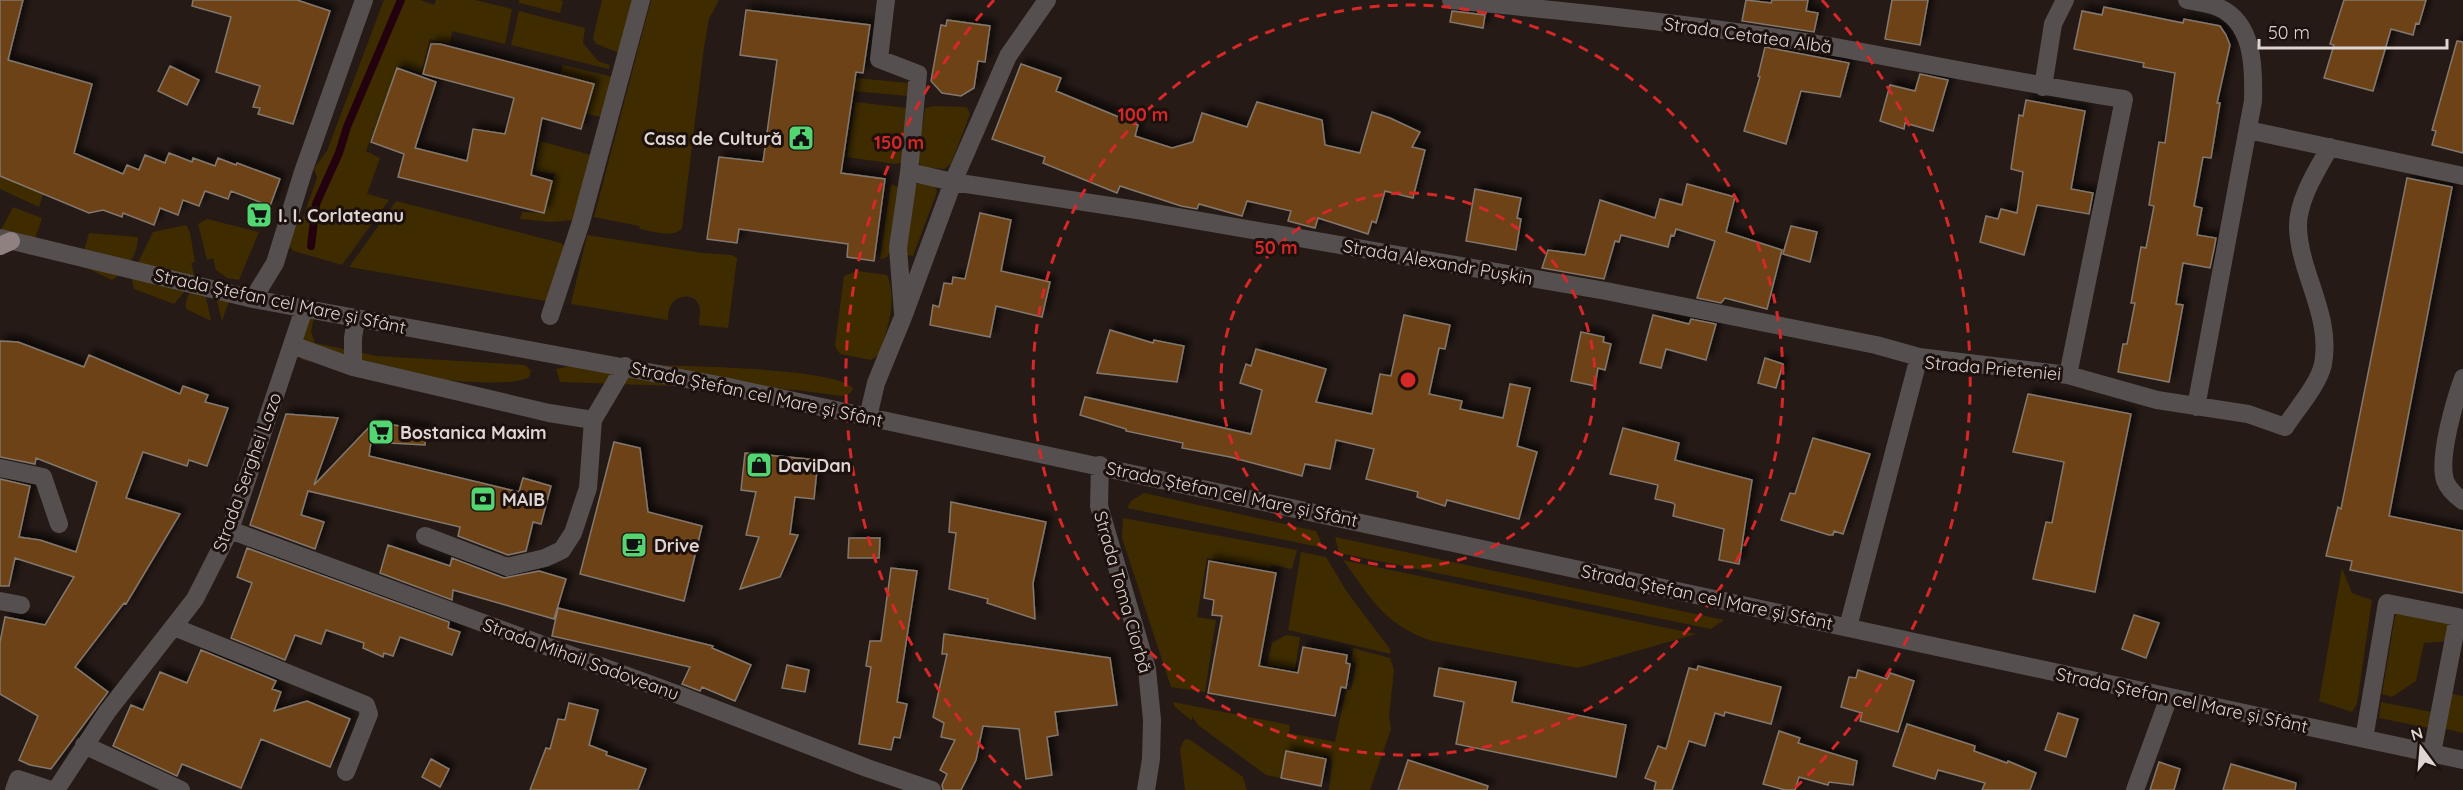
<svg xmlns="http://www.w3.org/2000/svg" width="2463" height="790" viewBox="0 0 2463 790" font-family="Quicksand,sans-serif">
  <style>
    .green { fill: #3e2c00 }
    .lines { fill: none; stroke-linecap: round; stroke-linejoin: round }
    .stream { stroke: #23010f; stroke-width: 8 }
    .building { fill: #6d4215; stroke: #83786e; stroke-width: 1.5; filter: url(#shadow) }
    .minor { stroke: #564f4f; stroke-width: 18 }
    .major { stroke: #8f8180; stroke-width: 18 }
    .ring { fill: none; stroke: #d62828; stroke-width: 3; stroke-dasharray: 10 8 }
    .labels { text-anchor: middle; dominant-baseline: central; stroke-width: 6; stroke-linejoin: round; paint-order: stroke }
    .street-label { font-size: 18px; fill: #ded6d3; stroke: #1c110d }
    .poi-label { font-size: 18px; font-weight: bold; fill: #ded6d3; stroke: #1c110d; text-anchor: start }
    .centre { fill: #d62828; stroke: #1c110d; stroke-width: 3 }
    .ring-label { font-size: 18px; text-anchor: middle; font-weight: bold; fill: #d62828; stroke: #1c110d; stroke-width: 6; stroke-linejoin: round; paint-order: stroke }
  </style>
  <defs>
    <filter id="shadow"><feDropShadow dx="5.5" dy="-5.5" stdDeviation="3" flood-color="#0009"/></filter>
  </defs>
  <rect width="100%" height="100%" fill="#251a16"/>
  <path class="green" d="M384,0H420L434,5L436,0H475L512,9L505,44L452,31L450,44L430,39L421,73L399,66L366,151L380,158L367,194L389,200L342,265L294,251L288,246L293,215L303,217L317,178L314,168L327,151Z
    M519,0H559L563,1L560,13L519,3Z
    M602,0H634L620,53L596,44L593,38Z
    M651,0H719L709,19L704,47L682,228C673,239 652,231 640,229L639,226L594,217Z
    M519,11L585,28L583,43L598,61L610,65L609,69L511,45Z
    M563,65L613,77L602,117L586,114L594,84L560,75Z
    M855,78L910,83L908,96L853,91Z
    M855,102L907,108L901,163L895,164L847,157Z
    M934,106L967,107L970,114L951,164L944,169L922,167L918,161L925,108Z
    M540,141L591,155L575,220L551,222L520,219L522,212L544,213L555,174L535,171Z
    M0,176L43,194L39,207L0,189Z
    M923,182L935,187L937,192L913,256L907,255L905,243L915,185Z
    M891,184L898,187L893,248L886,258L880,259Z
    M396,201L561,243L564,246L552,302L349,267Z
    M13,207L42,218L33,245L0,232Z
    M207,219L259,232L239,280L227,278L216,270L213,258L207,260L198,224Z
    M186,225L190,232L195,262L191,263L194,274L191,284L174,304L134,289L131,277L153,232Z
    M89,233L138,237C138,255 127,270 112,280L80,265Z
    M587,235L703,253L732,255L737,258L728,328L699,325C699,320 700,314 700,310C699,293 678,293 671,305C668,310 668,315 668,320L571,304Z
    M857,271L887,275C898,302 887,329 879,355L871,360L840,354L835,346L844,276Z
    M218,278L234,287L222,321L212,282L218,280Z
    M203,283L211,321L186,309C184,298 192,287 203,283Z
    M305,315L314,317L311,332L315,343L377,356L525,365L531,371L529,377C503,394 340,367 303,360L297,355Z
    M580,364C617,365 841,364 853,389L850,393L841,396L797,390L560,382L556,369Z
    M1144,493L1316,531L1324,548L1127,508L1131,501Z
    M1123,518L1297,550L1292,569L1272,565L1270,568L1207,558L1197,617L1216,620L1205,692L1171,687L1122,538Z
    M1335,537L1724,620L1711,629L1339,553Z
    M1301,552L1326,557L1347,592L1390,649L1391,654L1288,630Z
    M1343,560L1696,634L1578,668L1432,641C1383,624 1372,599 1343,560Z
    M2342,568L2352,593L2372,600L2357,704L2352,712L2319,701Z
    M2401,609L2452,618L2449,641L2424,643L2416,681L2392,697L2382,694L2395,616Z
    M1286,635L1300,637L1295,670L1267,665L1272,643Z
    M1353,648L1390,658L1394,670L1389,716L1391,729L1370,790H1329L1332,763L1330,757L1324,755L1323,759L1288,752L1281,778L1266,775L1198,725L1192,716V721L1175,707L1173,702L1290,725L1289,733L1335,742L1346,690H1351L1356,664L1351,661Z
    M2452,694L2463,696V733L2442,728Z
    M2381,702L2432,712L2429,728L2379,718Z
    M1189,739L1243,777L1247,790H1185L1180,749L1184,740Z"/>
  <g class="lines">
    <path class="stream" d="M311,246L316,204L339,153L347,127L401,0"/>
  </g>
  <path class="building" d="M0,0H23L8,60L92,84L74,153L123,174L127,165L139,170L145,155L165,163L169,153L192,162L193,158L215,166L218,158L236,165L237,163L280,179L270,206L231,191L228,199L205,191L199,206L183,200L178,215L160,208L154,225L123,213L122,217L103,210L89,213L0,176Z
    M193,0H297L330,11L293,124L258,114L260,108L253,107L260,86L216,72L231,17L192,6Z
    M1746,0L1771,3L1772,0H1808L1806,11L1818,13L1814,32L1742,21Z
    M1892,0H1928L1920,45L1885,39Z
    M2344,0H2426L2419,24L2416,23L2413,35L2391,29L2373,91L2324,78L2334,45L2330,44Z
    M2104,7L2183,23L2184,19L2220,26L2226,35L2230,45L2217,103H2220L2211,158L2203,157L2194,206L2202,208L2197,235L2216,238L2214,249L2210,268L2183,263L2176,304L2183,305L2169,382L2118,372L2123,344H2127L2135,303H2131L2141,247L2146,248L2154,206L2149,205L2159,142L2165,143L2175,73L2143,67L2144,63L2074,49L2082,11L2102,15Z
    M746,10L870,25L863,73L856,72L841,173L885,179L874,261L847,257L848,244L739,229L737,243L707,239L719,157L763,162L777,60L740,55Z
    M1452,11L1485,15L1483,28L1450,22Z
    M947,20L990,26L985,62L978,61L974,88L961,96L942,93L931,81L941,25L946,26Z
    M2457,41L2463,42V153L2432,145L2436,131L2432,130Z
    M431,44H440L594,84L581,129L542,118L531,175L552,181L544,213L398,177L404,154L371,142L397,68L436,82L415,148L467,161L473,129L505,134L514,98L423,74Z
    M1765,47L1849,63L1840,97L1801,91L1786,144L1744,131L1760,77L1758,76Z
    M1021,64L1061,78L1056,91L1138,125L1135,136L1172,148L1193,142L1202,113L1247,127L1257,102L1322,120L1325,145L1360,153L1372,112L1390,118L1420,132L1412,147L1425,150L1413,198L1385,191L1376,223L1372,221L1368,234L1318,218L1315,228L1288,221L1291,211L1247,201L1242,216L1199,204L1197,209L1181,206L1120,186L1117,193L1043,163L1045,157L992,139Z
    M170,66L199,80L187,105L158,91Z
    M1920,74L1948,80L1933,131L1905,123L1904,129L1880,121L1890,85L1915,91Z
    M2026,100L2085,111L2071,189L2093,193L2089,214L2037,205L2024,255L1980,242L1986,216L1998,219L2001,209L2017,213L2023,172L2011,169L2019,115L2023,116Z
    M2407,178L2452,187L2389,516L2463,531V593L2350,570L2352,561L2326,556L2338,507L2341,509Z
    M1687,184L1735,197L1726,232L1782,250L1767,309L1725,298L1721,303L1697,298L1715,241L1676,229L1674,236L1671,235L1668,247L1621,235L1619,242L1615,241L1604,279L1542,268L1548,250L1585,255L1600,200L1655,218L1660,199L1682,205Z
    M1475,189L1521,198L1517,218L1521,219L1516,250L1466,241Z
    M980,213L1011,220L1001,271L1050,282L1042,317L996,306L990,337L930,325L933,305L939,307L944,283L952,284L953,277L965,279Z
    M1791,226L1817,232L1810,262L1783,254Z
    M1404,315L1450,325L1445,349L1439,348L1429,394L1462,401L1460,409L1503,418L1510,384L1530,388L1517,446L1537,452L1519,519L1447,500L1445,506L1417,497L1418,492L1366,479L1374,449L1336,440L1330,469L1305,464L1302,476L1230,457L1182,448L1183,443L1126,431V429L1080,415L1085,397L1251,434L1262,390L1240,383L1246,364L1251,366L1256,349L1326,369L1316,402L1372,414L1380,374L1391,376Z
    M1653,315L1689,324L1691,319L1716,324L1706,360L1666,349L1661,368L1640,363Z
    M1110,330L1153,343L1154,340L1184,346L1177,382L1097,373Z
    M1581,332L1604,337L1603,342L1611,344L1605,370L1598,368L1595,386L1571,381Z
    M0,341L18,342L84,367L89,355L180,394L183,386L208,395L205,402L228,408L207,466L189,460L187,466L143,452L126,498L180,514L126,604L124,603L75,667L108,692L51,769L30,765L19,760L38,716L0,694V642L5,617L45,625L74,577L15,558L9,586H0V479L30,486L19,537L40,540L76,552L97,482L36,458L35,464L0,457Z
    M1765,358L1783,364L1776,388L1758,383Z
    M2028,394L2131,414L2095,592L2033,579L2046,522L2052,523L2064,462L2013,452Z
    M286,414L338,418L314,485L374,422L426,430L425,445L371,442L369,456L519,492L523,478L551,486L541,524L533,522L526,551L508,555L458,536L460,527L308,491L301,515L324,522L315,549L250,525Z
    M1623,428L1679,443L1675,460L1752,480L1739,564L1719,560L1724,529L1673,516L1675,505L1673,503L1655,499L1658,485L1610,474Z
    M1813,438L1870,454L1843,534L1834,531L1833,535H1829L1781,520L1790,493L1795,494Z
    M614,442L640,448L648,512L702,526L684,601L580,574Z
    M745,453L818,460L814,499L795,497L790,534L798,535L780,577L740,589L759,537L746,535L756,492L741,490Z
    M951,502L1046,522L1033,583L1035,619L987,603L988,599L949,589L956,533L949,532Z
    M849,538H880L879,558H848Z
    M388,545L450,566L452,558L504,578L539,571L566,579L554,619L453,590L452,600L380,573Z
    M247,548L449,622L448,628L460,632L452,655L400,637L393,656L384,653L383,657L363,648L364,643L326,630L321,644L295,635L285,660L231,638L252,583L237,577Z
    M1209,561L1276,573L1259,666L1298,673L1303,647L1347,655L1346,663L1350,664L1346,688L1341,687L1335,716L1208,693L1222,616L1212,615L1214,600L1204,598Z
    M891,568L917,571L897,702L907,704L900,738L894,737L891,750L859,744L871,667L866,666L870,641H881Z
    M558,608L713,646L712,648L751,665L735,701L702,687L700,691L682,684L690,667L552,636Z
    M2134,615L2159,623L2146,658L2122,649Z
    M944,634L1110,658L1117,705L1055,712L1058,735L1047,737L1052,775L1026,779L1019,729L983,726L976,760L961,790H943L942,785L947,774L940,770L955,740L941,737L944,723L933,717L947,654H942Z
    M201,650L276,681L272,689L281,692L274,711L307,701L350,719L330,767L261,739L241,788L182,764L177,776L113,746L131,705L143,710L160,672L187,683Z
    M787,665L809,670L805,692L782,688Z
    M1698,666L1781,687L1771,724L1725,712L1724,716L1715,713L1705,746L1689,741L1672,790H1654L1656,782L1645,778L1658,746L1666,749L1689,668L1697,670Z
    M1439,668L1516,682L1512,702L1626,725L1616,777L1456,744L1464,702L1434,696Z
    M1858,670L1887,679L1890,673L1914,681L1898,732L1860,721L1862,713L1841,707L1849,677L1856,678Z
    M569,703L598,710L589,745L607,752L606,755L646,769L638,790H530L546,748L550,749L558,719L565,720Z
    M2058,713L2078,719L2066,757L2045,750Z
    M1907,724L1975,746L1974,751L2007,763L2008,761L2036,773L2030,790H1982L1985,783L1938,770L1935,779L1893,766Z
    M1779,731L1800,738L1798,743L1857,761L1853,785L1829,782L1828,785L1799,777L1795,790H1785L1763,784Z
    M1286,751L1326,759L1321,786L1281,778Z
    M431,759L449,769L440,787L422,777Z
    M1408,760L1488,786L1487,790H1398Z
    M2159,762L2180,769L2174,790H2150Z
    M2231,764L2296,783L2295,790H2223Z"/>
  <g class="lines">
    <path class="minor" d="M886,0L879,59L918,74L909,172L953,182L1137,210L1606,291L1876,345L1919,357L2068,375L2157,400L2248,414L2285,427C2296,410 2319,384 2323,364C2332,315 2300,275 2298,228C2297,201 2317,170 2330,147
      M1451,0C1577,12 1704,25 1829,46C1928,64 2025,84 2124,99L2068,375
      M2187,0C2196,2 2206,3 2215,6C2254,20 2254,67 2253,101L2196,407
      M2043,87L2053,24L2065,0
      M2248,130L2463,176
      M0,238L253,299L724,386L2463,760
      M253,299L275,263L303,172L364,0
      M903,313L898,248L909,172
      M550,316L581,222L641,0
      M356,319L353,338V367L549,413L593,420L625,366
      M292,345L353,367
      M2463,378C2455,400 2438,457 2445,480C2448,489 2456,496 2463,501
      M868,417L876,383L903,317L953,182L1008,56L1047,0
      M1100,465L1099,506L1147,669L1152,720L1151,759L1146,790
      M0,468L43,477L59,524
      M230,530L679,695L867,768L932,790
      M425,536L507,567L545,558L562,550L573,533L588,488L593,420
      M0,601L21,605
      M174,627L366,705L369,714L346,772
      M1848,627L1919,357
      M2364,739L2387,603L2458,617L2432,753
      M84,745L181,790
      M14,790L18,779L51,790
      M56,790L107,712L195,599L230,530L304,309
      M2135,790L2169,697"/>
    <path class="major" d="M0,246L11,241"/>
  </g>
  <g class="ring">
    <circle cx="1408" cy="380" r="187"/>
    <circle cx="1408" cy="380" r="375"/>
    <path d="M1021 788A562 562 0 0 1 994 0M1822 0A562 562 0 0 1 1795 788"/>
  </g>
  <defs>
    <g id="civic-square" transform="scale(1.35)"><rect x="-9" y="-9" width="18" height="18" rx="4" fill="#53d672" stroke="#1c110d"/><path d="M-.6-6.5H3V-4.5H.6V-3L4-1V1h2V6H-6V1h2V-1L-.6-3ZM-1.2 2.5V6h2.4V2.5Z" fill="#111"/></g>
    <g id="supermarket-square" transform="scale(1.35)"><rect x="-9" y="-9" width="18" height="18" rx="4" fill="#53d672" stroke="#1c110d"/><path d="M-6-5.5h2.5l.6 2H6L4.5 2H-2.5L-4.4-4H-6ZM-1.5 3.2a1.3 1.3 0 1 0 .1 0ZM3 3.2a1.3 1.3 0 1 0 .1 0Z" fill="#111"/></g>
    <g id="shop-square" transform="scale(1.35)"><rect x="-9" y="-9" width="18" height="18" rx="4" fill="#53d672" stroke="#1c110d"/><path d="M-5-2.5h2.3a2.7 3.5 0 0 1 5.4 0H5L5.5 6h-11ZM-1.5-2.5h3a1.5 2.3 0 0 0-3 0Z" fill="#111"/></g>
    <g id="bank-square" transform="scale(1.35)"><rect x="-9" y="-9" width="18" height="18" rx="4" fill="#53d672" stroke="#1c110d"/><path d="M-6-4H6V4H-6ZM0-2.3a2.3 2.3 0 1 0 0 4.6a2.3 2.3 0 1 0 0-4.6Z" fill="#111"/></g>
    <g id="cafe-square" transform="scale(1.35)"><rect x="-9" y="-9" width="18" height="18" rx="4" fill="#53d672" stroke="#1c110d"/><path d="M-5.5-4.5H6V0H3Q3 3.5 0 3.5H-2.5Q-5.5 3.5-5.5 0ZM3-3.2v2h1.7v-2ZM-6 4.5H4V6H-6Z" fill="#111"/></g>
  </defs>
  <g fill-rule="evenodd">
    <use href="#civic-square" x="801" y="138"/>
    <use href="#supermarket-square" x="259" y="215"/>
    <use href="#supermarket-square" x="381" y="432"/>
    <use href="#shop-square" x="759" y="465"/>
    <use href="#bank-square" x="483" y="499"/>
    <use href="#cafe-square" x="634" y="545"/>
  </g>
  <g class="labels">
    <g class="street-label">
      <text transform="translate(1748 35) rotate(8)">Strada Cetatea Albă</text>
      <text transform="translate(1438 262) rotate(10)">Strada Alexandr Pușkin</text>
      <text transform="translate(280 301) rotate(12)">Strada Ștefan cel Mare și Sfânt</text>
      <text transform="translate(1993 368) rotate(5)">Strada Prieteniei</text>
      <text transform="translate(757 394) rotate(12)">Strada Ștefan cel Mare și Sfânt</text>
      <text transform="translate(247 472) rotate(-70)">Strada Serghei Lazo</text>
      <text transform="translate(1232 494) rotate(12)">Strada Ștefan cel Mare și Sfânt</text>
      <text transform="translate(1123 592) rotate(74)">Strada Toma Ciorbă</text>
      <text transform="translate(1707 597) rotate(12)">Strada Ștefan cel Mare și Sfânt</text>
      <text transform="translate(581 659) rotate(20)">Strada Mihail Sadoveanu</text>
      <text transform="translate(2182 700) rotate(12)">Strada Ștefan cel Mare și Sfânt</text>
    </g>
    <g class="poi-label">
      <text x="782" y="138" text-anchor="end">Casa de Cultură</text>
      <text x="278" y="215">I. I. Corlateanu</text>
      <text x="400" y="432">Bostanica Maxim</text>
      <text x="778" y="465">DaviDan</text>
      <text x="502" y="499">MAIB</text>
      <text x="654" y="545">Drive</text>
    </g>
  </g>
  <circle cx="1408" cy="380" r="9" class="centre"/>
  <g class="ring-label">
    <text x="1143" y="121">100 m</text>
    <text x="899" y="149">150 m</text>
    <text x="1276" y="254">50 m</text>
  </g>
  <g transform="translate(2421 748) rotate(344)" stroke="#1c110d" stroke-width="4.5" paint-order="stroke">
  <path d="M0-4.5L10 22L0 15L-10 22Z" fill="#ded6d3"/>
  <text y="-9" font-size="16" font-weight="bold" text-anchor="middle" fill="#ded6d3">N</text>
  </g>
  <path d="M2259 39v9h188v-9" fill="none" stroke="#ded6d3" stroke-width="3"/>
  <text x="2268" y="39" font-size="18" fill="#ded6d3" stroke="#1c110d" stroke-width="4.5" paint-order="stroke">50 m</text>
</svg>
